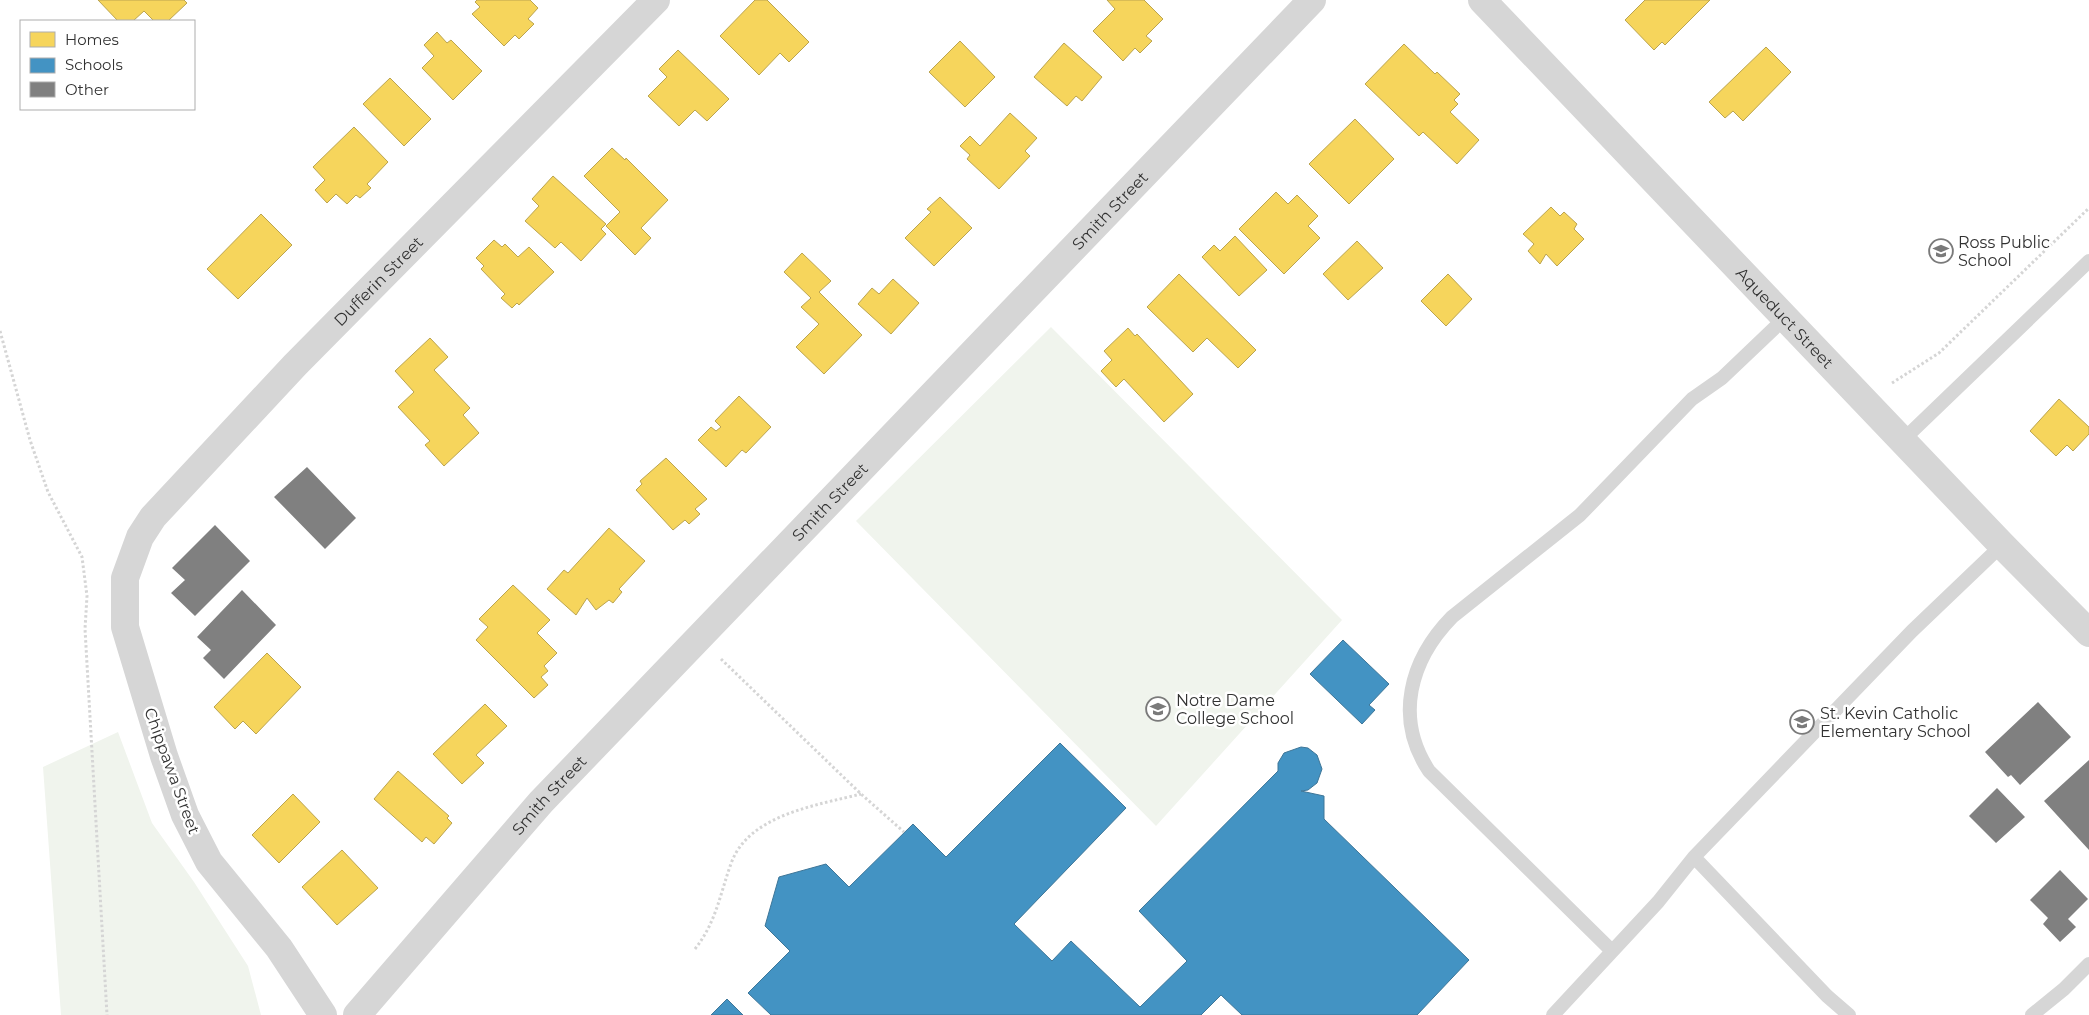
<svg xmlns="http://www.w3.org/2000/svg" width="2089" height="1015" viewBox="0 0 2089 1015" font-family="Montserrat,sans-serif">
  <style>
    .green { fill: #f0f4ed }
    .homes { fill: #f6d55c; stroke: #bba44f }
    .schools { fill: #4393c3; stroke: #3e7698 }
    .building { fill: #808080 }
    .lines { fill: none; stroke-linecap: round; stroke-linejoin: round }
    .path { stroke: #d5d5d5; stroke-width: 3; stroke-dasharray: 2.5 2.5; stroke-linecap: butt }
    .lane { stroke: #d6d6d6; stroke-width: 14 }
    .street { stroke: #d6d6d6; stroke-width: 28 }
    .labels { text-anchor: middle; dominant-baseline: central; stroke-width: 5; stroke-linejoin: round; paint-order: stroke }
    .street-label { font-size: 16px; fill: #323232; stroke: #fff }
    .poi-label { font-size: 16px; fill: #323232; stroke: #fff; text-anchor: start }
  </style>
  <rect width="100%" height="100%" fill="#fff"/>
  <path class="green" d="M1051,327L1342,620L1156,826L856,521Z
    M118,732L152,823L194,882L248,966L261,1015H61L43,767Z"/>
  <path class="homes" d="M98,0H184L187,3L168,21H154L144,11L133,21H118Z
    M477,0H530L538,8L528,19L534,24L519,39L515,35L504,46L472,14L480,7L475,2Z
    M755,0H767L809,42L789,62L780,53L759,75L720,36Z
    M1107,0H1144L1163,19L1146,36L1152,41L1140,53L1135,48L1123,61L1093,31L1115,9Z
    M1645,0H1710L1665,45L1662,42L1654,50L1625,20Z
    M437,32L447,43L451,40L482,71L453,100L422,68L434,56L424,45Z
    M960,41L995,77L965,107L929,72Z
    M1064,43L1102,77L1082,101L1076,96L1067,106L1034,77Z
    M1404,44L1435,74L1437,72L1460,94L1454,100L1458,104L1450,112L1479,140L1457,164L1423,132L1419,136L1365,84Z
    M1766,47L1791,72L1743,121L1733,111L1725,118L1709,102Z
    M678,50L729,99L707,121L695,110L679,126L648,96L667,77L659,69Z
    M390,78L431,119L404,146L363,104Z
    M1010,113L1037,138L1025,151L1030,156L999,189L967,159L970,155L960,146L970,136L980,146Z
    M1355,119L1394,159L1349,204L1309,164Z
    M354,127L388,162L367,184L371,188L360,198L356,195L347,204L336,194L327,203L315,190L325,180L313,167Z
    M612,148L625,160L626,158L668,200L641,228L651,238L635,255L606,226L620,212L584,176Z
    M553,176L606,224L601,229L606,234L581,261L561,242L555,248L525,221L539,206L532,199Z
    M1276,192L1288,204L1297,195L1318,216L1308,226L1320,238L1284,274L1239,229Z
    M940,197L972,228L934,266L905,238L931,212L927,209Z
    M1551,207L1560,216L1564,212L1577,224L1574,229L1584,239L1557,266L1546,254L1540,264L1528,251L1534,244L1523,234Z
    M261,214L292,245L238,299L207,269Z
    M1235,236L1267,270L1239,296L1202,257L1214,245L1220,251Z
    M494,240L502,247L505,244L518,257L529,247L554,272L519,305L517,303L512,308L501,298L505,294L481,269L484,266L476,258Z
    M1357,241L1383,268L1348,300L1323,274Z
    M802,253L831,281L819,292L862,335L824,374L796,347L819,324L801,307L811,298L784,272Z
    M1179,274L1256,350L1238,368L1207,338L1193,352L1147,307Z
    M1448,274L1472,299L1446,326L1421,301Z
    M893,279L919,303L891,334L858,304L872,288L879,294Z
    M1128,328L1135,336L1137,334L1193,394L1164,422L1124,379L1116,387L1101,371L1112,360L1104,351Z
    M430,338L448,357L434,370L470,408L463,415L479,433L444,466L425,445L430,441L398,407L414,392L395,371Z
    M739,396L771,427L746,453L742,450L726,467L698,440L711,427L716,431L721,427L715,421Z
    M2059,399L2089,427V434L2073,451L2067,445L2056,456L2030,431Z
    M666,458L707,499L695,509L700,514L689,524L685,520L673,530L636,490L642,484L640,481Z
    M609,528L645,561L619,589L622,592L613,603L609,600L596,610L587,598L576,615L547,589L564,570L568,573Z
    M513,585L550,620L537,633L557,653L544,666L548,671L541,677L548,685L534,698L476,640L488,627L479,619Z
    M267,653L301,687L256,734L243,721L235,729L214,707Z
    M485,704L507,726L476,755L484,763L462,784L433,754Z
    M398,771L449,816L447,818L452,823L434,844L426,837L422,842L374,799Z
    M293,794L320,822L279,863L252,835Z
    M342,850L378,888L337,925L302,887Z"/>
  <path class="schools" d="M1343,640L1389,684L1369,705L1375,710L1362,724L1310,674Z
    M1060,743L1126,808L1014,924L1052,961L1071,941L1140,1007L1187,961L1139,911L1278,771V763L1284,753L1301,747L1308,748L1317,755L1322,769L1317,783L1308,790L1301,791L1324,796V819L1469,960L1417,1015H1242L1221,995L1201,1015H771L748,993L790,951L765,926L779,877L826,864L849,887L913,824L946,857Z
    M727,999L743,1015H711Z"/>
  <path class="building" d="M307,467L356,518L325,549L274,497Z
    M215,525L250,561L195,616L171,593L185,580L172,568Z
    M242,590L276,625L224,679L203,658L211,650L197,637Z
    M2038,702L2071,737L2020,785L2011,775L2008,777L1985,752Z
    M2089,760V850L2044,801Z
    M1997,788L2025,817L1996,843L1969,816Z
    M2060,870L2088,899L2068,919L2076,927L2060,942L2043,924L2048,918L2030,900Z"/>
  <g class="lines">
    <path class="path" d="M0,331L30,440L48,492L82,557L87,596L85,629L107,1015
      M1892,383L1939,353L2089,208
      M721,659L861,794L904,832
      M695,949C717,921 720,893 732,861C751,814 818,805 861,794"/>
    <path class="lane" d="M1903,440L2089,261
      M1694,857L1827,996L1849,1015
      M1612,951L1429,771C1394,718 1410,660 1452,617L1580,515L1692,399L1722,378L1785,318
      M1553,1015L1658,902L1694,857L1912,631L2002,545
      M2032,1015L2064,989L2089,964"/>
    <g class="street">
      <path id="s1" d="M1482,0L2002,545L2089,633"/>
      <path id="s2" d="M323,1015L279,948L209,862L185,815L164,756L125,627V578L140,537L153,517L295,365L656,0"/>
      <path id="s3" d="M357,1015L541,802L1312,0"/>
    </g>
  </g>
  <defs>
    <g id="school-ring" transform="scale(1.25)"><circle r="9.5" fill="#fff" stroke="#7a7a7a" stroke-width="1.5"/><path d="M0-5L7-2L0 1L-7-2ZM-4 1L0 2.5L4 1V4Q0 6-4 4Z" fill="#7a7a7a"/></g>
  </defs>
  <g fill-rule="evenodd">
    <use href="#school-ring" x="1941" y="251"/>
    <use href="#school-ring" x="1158" y="709"/>
    <use href="#school-ring" x="1802" y="722"/>
  </g>
  <g class="labels">
    <g class="street-label">
      <text stroke="none"><textPath href="#s3" startOffset="1102">Smith Street</textPath></text>
      <text stroke="none"><textPath href="#s2" startOffset="884">Dufferin Street</textPath></text>
      <text stroke="none"><textPath href="#s1" startOffset="439">Aqueduct Street</textPath></text>
      <text stroke="none"><textPath href="#s3" startOffset="698">Smith Street</textPath></text>
      <text transform="translate(172 771) rotate(70)">Chippawa Street</text>
      <text stroke="none"><textPath href="#s3" startOffset="292">Smith Street</textPath></text>
    </g>
    <g class="poi-label">
      <text x="1958" y="242">Ross Public<tspan x="1958" dy="18">School</tspan></text>
      <text x="1176" y="700">Notre Dame<tspan x="1176" dy="18">College School</tspan></text>
      <text x="1820" y="713">St. Kevin Catholic<tspan x="1820" dy="18">Elementary School</tspan></text>
    </g>
  </g>
  <rect x="20" y="20" width="175" height="90" fill="#ffffff" stroke="#adadad"/>
  <rect x="30" y="32" width="25" height="15" fill="#f6d55c" stroke="#adadad"/>
  <text x="65" y="45" font-size="15" fill="#323232">Homes</text>
  <rect x="30" y="58" width="25" height="15" fill="#4393c3" stroke="#adadad"/>
  <text x="65" y="70" font-size="15" fill="#323232">Schools</text>
  <rect x="30" y="82" width="25" height="15" fill="#808080" stroke="#adadad"/>
  <text x="65" y="95" font-size="15" fill="#323232">Other</text>
</svg>
